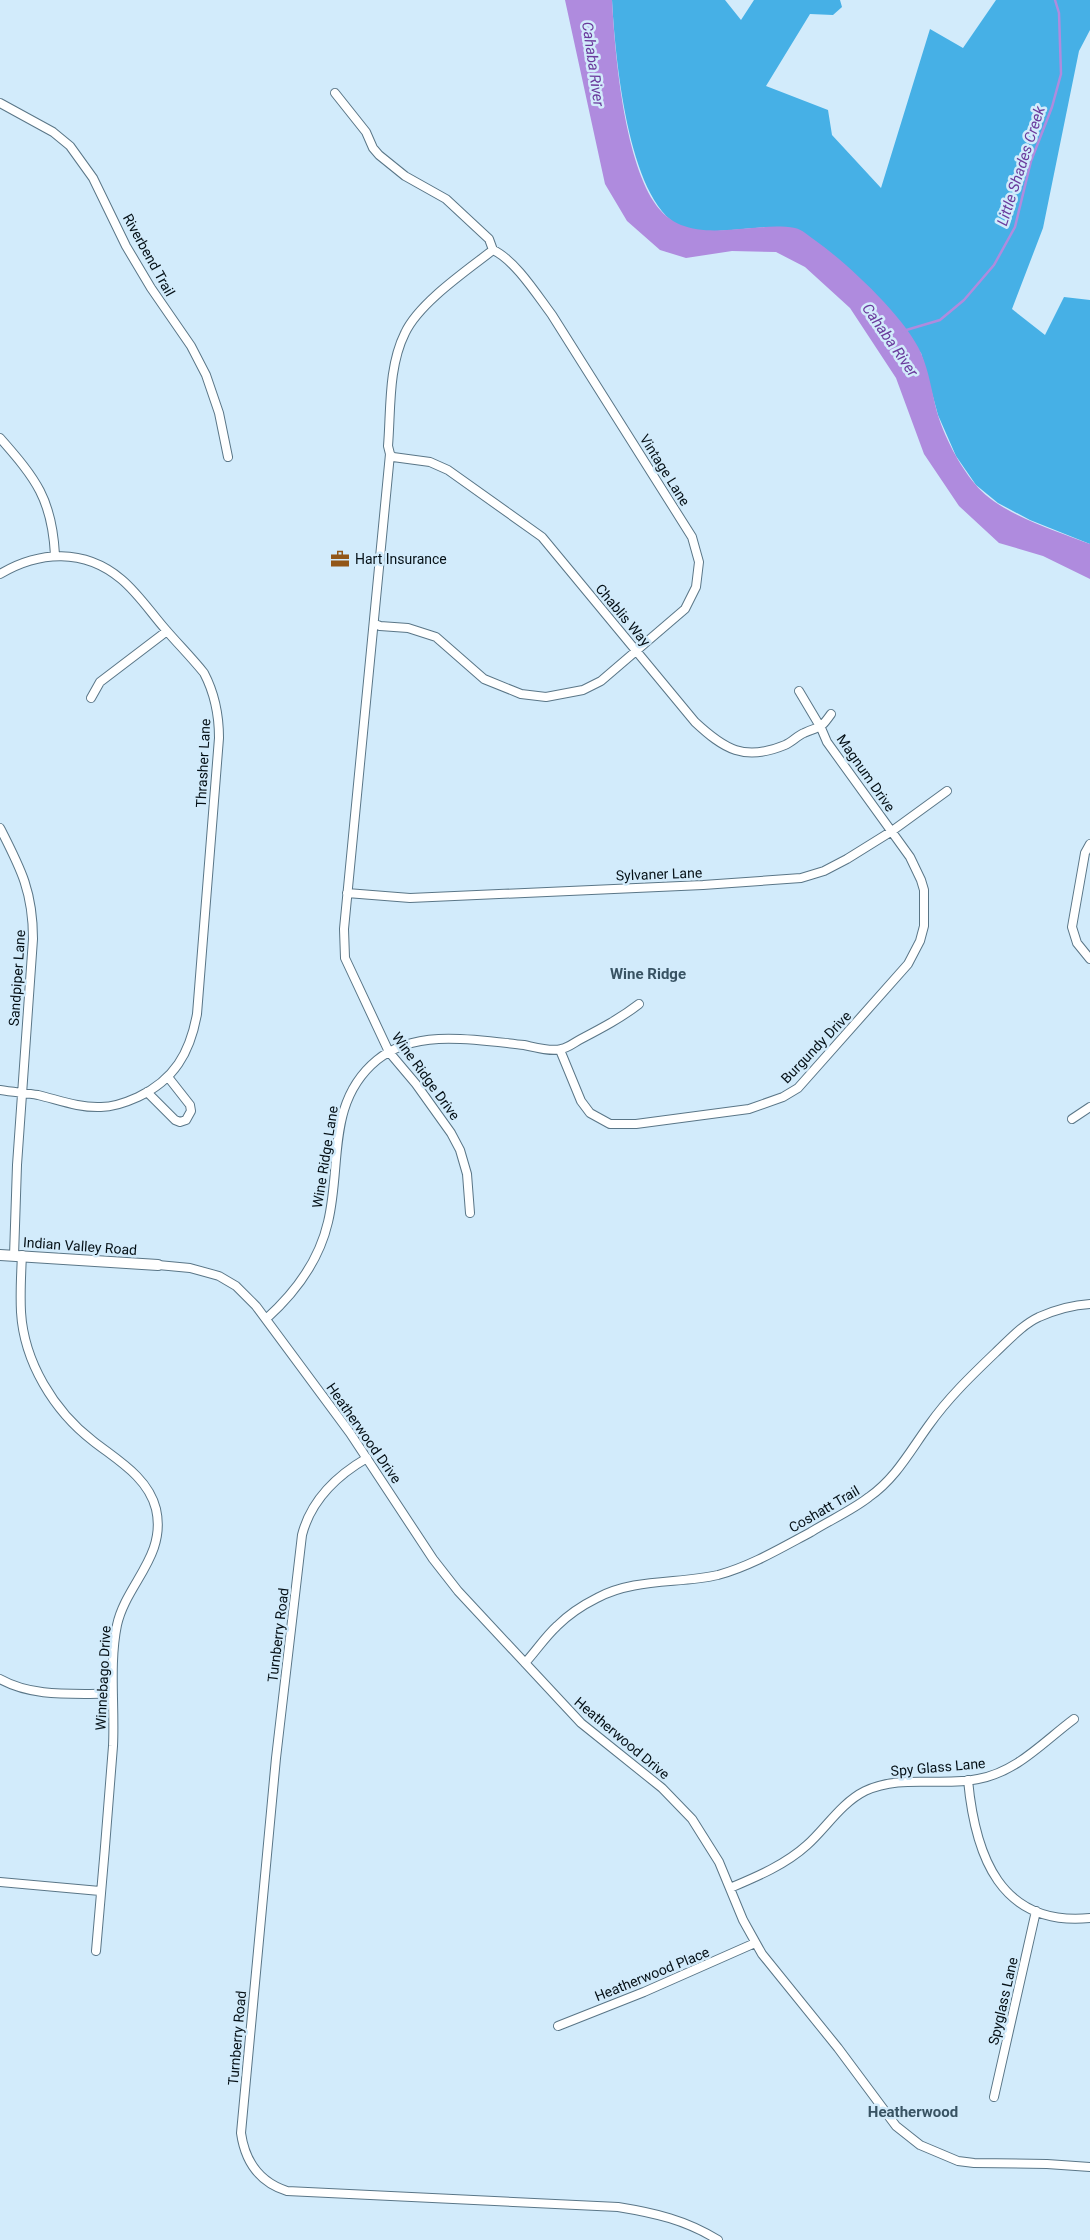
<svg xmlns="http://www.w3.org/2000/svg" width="1090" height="2240" viewBox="0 0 1090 2240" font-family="Roboto,sans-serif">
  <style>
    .forest { fill: #46b0e6 }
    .water { fill: #af8bde }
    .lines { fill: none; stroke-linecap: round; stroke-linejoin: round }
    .stream { stroke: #af8bde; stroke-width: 2.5 }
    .street-casing { stroke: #5a7687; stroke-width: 10 }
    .secondary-casing { stroke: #5a7687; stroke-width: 12 }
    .street { stroke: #fff; stroke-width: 8 }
    .secondary { stroke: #fff; stroke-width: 10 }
    .labels { text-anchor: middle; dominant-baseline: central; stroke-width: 5; stroke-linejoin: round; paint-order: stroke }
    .street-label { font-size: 14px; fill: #051016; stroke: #d2ebfb }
    .poi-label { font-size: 14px; fill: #051016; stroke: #d2ebfb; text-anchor: start }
    .water-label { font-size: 15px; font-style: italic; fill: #6a3a9c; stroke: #d2ebfb }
    .neighbourhood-label { font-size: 15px; font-weight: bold; fill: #385363; stroke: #d2ebfb }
  </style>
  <rect width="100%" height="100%" fill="#d2ebfb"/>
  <path class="forest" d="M612,0H725L741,20L754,0H840L842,7L833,15L810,14L766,86L828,110L832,135L881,188L930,29L963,48L996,0H1090V30L1079,51L1043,228L1012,309L1045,335L1064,297L1090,300V544L1030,520L998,503L976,485L956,456L938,415L921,353L767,227C743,228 701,236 680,226C627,200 615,53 612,0Z"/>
  <path class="water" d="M565,0H612C615,55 624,156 654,202C686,251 748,220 795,228C802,229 810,237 816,241C847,263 906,318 921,353C929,371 932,393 937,412C944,436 959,465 975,484C999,514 1055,530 1090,544V579L1043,556L999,543L959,506L924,454L896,378L850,308L805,267L776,252L732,251L686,258L660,250L627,221L605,184Z"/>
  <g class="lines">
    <path class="stream" d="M903,331L940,320L964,300L994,265L1015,227L1031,161L1052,107L1061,74L1059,13L1055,0"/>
    <g class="street-casing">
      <path id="street" d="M335,93L366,132L373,148L379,155L405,176L446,199L489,239L493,250C515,260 537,295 552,315L692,537L699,562L696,587L685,609L601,681L583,690L546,697L521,694L484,679L436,637L408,628L380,626L375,624
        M0,103L53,132L70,146L93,178L126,246L151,288L191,346L206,375L219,413L228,457
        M0,438C36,479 52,499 55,555
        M390,454L393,457L430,462L448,470L542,537L695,722C724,749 744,762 785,745C792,742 797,736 804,733C821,725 819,731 831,714
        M0,574C39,551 84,548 121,579C138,593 151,613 166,630C179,645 192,658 204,673C215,694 219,714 219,738L197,1014C190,1053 174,1080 138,1097C127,1102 114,1107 101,1107C79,1108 59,1100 38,1095C25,1093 12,1092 0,1090
        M91,698L100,682L167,631
        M0,828C21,869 33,892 33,939L17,1165L14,1256
        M1090,844L1085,853L1072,927L1077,943L1090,959
        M347,893L410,898L703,885L801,878L824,871L847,859L892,831L947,791
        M560,1050L581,1101L590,1113L610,1124H636L749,1109L783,1097L798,1088L908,964L920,941L924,926V890L921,880L910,857L827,742L821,728L799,691
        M147,1092L175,1120L180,1122L186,1120L191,1111L190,1105L168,1077
        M1072,1119L1090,1107
        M470,1213L467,1174L460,1150L451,1133L416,1084L389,1052L345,958L344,929L390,454L388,446C391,410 388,367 405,333C419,303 466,271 493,250
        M22,1255C21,1274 20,1293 21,1312C24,1362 54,1411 93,1441C117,1460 148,1477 156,1509C167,1556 126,1584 117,1625C109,1664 115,1707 113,1746C108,1814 102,1883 96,1951
        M158,1265L190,1268L219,1276L236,1286L256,1306L350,1433L433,1559L458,1591L581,1723L662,1788L692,1819L719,1862L743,1920L762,1954L838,2048L896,2126L920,2145L958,2161L974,2163L1047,2164L1090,2167
        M266,1319C296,1292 319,1261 328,1222C342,1164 326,1102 377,1060C416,1028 477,1040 524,1045C534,1047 551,1052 561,1049C568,1048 575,1042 581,1039C602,1028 621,1018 639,1004
        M367,1458C336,1476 311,1500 302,1535L276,1758L241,2133C245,2161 259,2182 287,2191L618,2207C655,2213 686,2220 718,2240
        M525,1663C536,1651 545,1637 557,1626C568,1615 583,1605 597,1598C634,1578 679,1584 718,1575C751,1566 781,1548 811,1532C830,1520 851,1511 869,1497C896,1478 910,1451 929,1425C948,1398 972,1375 995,1353C1009,1340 1022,1325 1039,1317C1055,1310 1073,1305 1090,1304
        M0,1679C34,1698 75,1693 113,1694
        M968,1780C975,1855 1000,1927 1090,1918
        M0,1882L100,1891
        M730,1888C756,1877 785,1865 807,1845C826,1828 841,1803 865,1791C901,1774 941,1787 978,1779C1017,1772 1043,1742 1074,1719
        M558,2026L644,1992L755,1943
        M994,2097L1036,1911"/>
    </g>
    <g class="secondary-casing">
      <path id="secondary" d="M0,1255L158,1265"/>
    </g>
    <use href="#street" class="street"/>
    <use href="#secondary" class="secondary"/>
  </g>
  <defs>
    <g id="office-bare" transform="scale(1.5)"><path d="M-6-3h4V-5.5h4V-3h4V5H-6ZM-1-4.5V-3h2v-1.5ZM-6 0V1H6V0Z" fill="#925617" stroke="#d2ebfb" stroke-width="2.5" paint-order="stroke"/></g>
  </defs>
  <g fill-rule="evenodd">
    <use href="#office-bare" x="340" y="559"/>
  </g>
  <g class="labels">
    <g class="street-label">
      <text transform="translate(149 255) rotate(61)">Riverbend Trail</text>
      <text transform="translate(665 470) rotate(58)">Vintage Lane</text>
      <text transform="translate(623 615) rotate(50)">Chablis Way</text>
      <text transform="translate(203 763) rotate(-87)">Thrasher Lane</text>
      <text transform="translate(866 773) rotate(55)">Magnum Drive</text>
      <text transform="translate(659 874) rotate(-2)">Sylvaner Lane</text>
      <text transform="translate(17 978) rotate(-86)">Sandpiper Lane</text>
      <text transform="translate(816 1047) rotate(-46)">Burgundy Drive</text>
      <text transform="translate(426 1076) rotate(54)">Wine Ridge Drive</text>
      <text transform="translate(325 1157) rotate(-81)">Wine Ridge Lane</text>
      <text transform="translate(80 1246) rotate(4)">Indian Valley Road</text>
      <text transform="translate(364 1433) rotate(55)">Heatherwood Drive</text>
      <text transform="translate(824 1509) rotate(-30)">Coshatt Trail</text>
      <text transform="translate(278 1635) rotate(-83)">Turnberry Road</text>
      <text transform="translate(103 1678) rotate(-87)">Winnebago Drive</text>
      <text transform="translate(622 1738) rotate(40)">Heatherwood Drive</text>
      <text transform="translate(938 1767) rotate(-5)">Spy Glass Lane</text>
      <text transform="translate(652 1974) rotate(-22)">Heatherwood Place</text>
      <text transform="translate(1003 2001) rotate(-77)">Spyglass Lane</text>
      <text transform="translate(237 2038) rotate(-85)">Turnberry Road</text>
    </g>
    <g class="poi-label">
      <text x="355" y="559">Hart Insurance</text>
    </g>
    <g class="water-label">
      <text transform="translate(593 64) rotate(82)">Cahaba River</text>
      <text transform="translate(1021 166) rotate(-72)">Little Shades Creek</text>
      <text transform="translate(890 340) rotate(55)">Cahaba River</text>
    </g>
    <g class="neighbourhood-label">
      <text x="648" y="974">Wine Ridge</text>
      <text x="913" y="2112">Heatherwood</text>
    </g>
  </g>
</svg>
